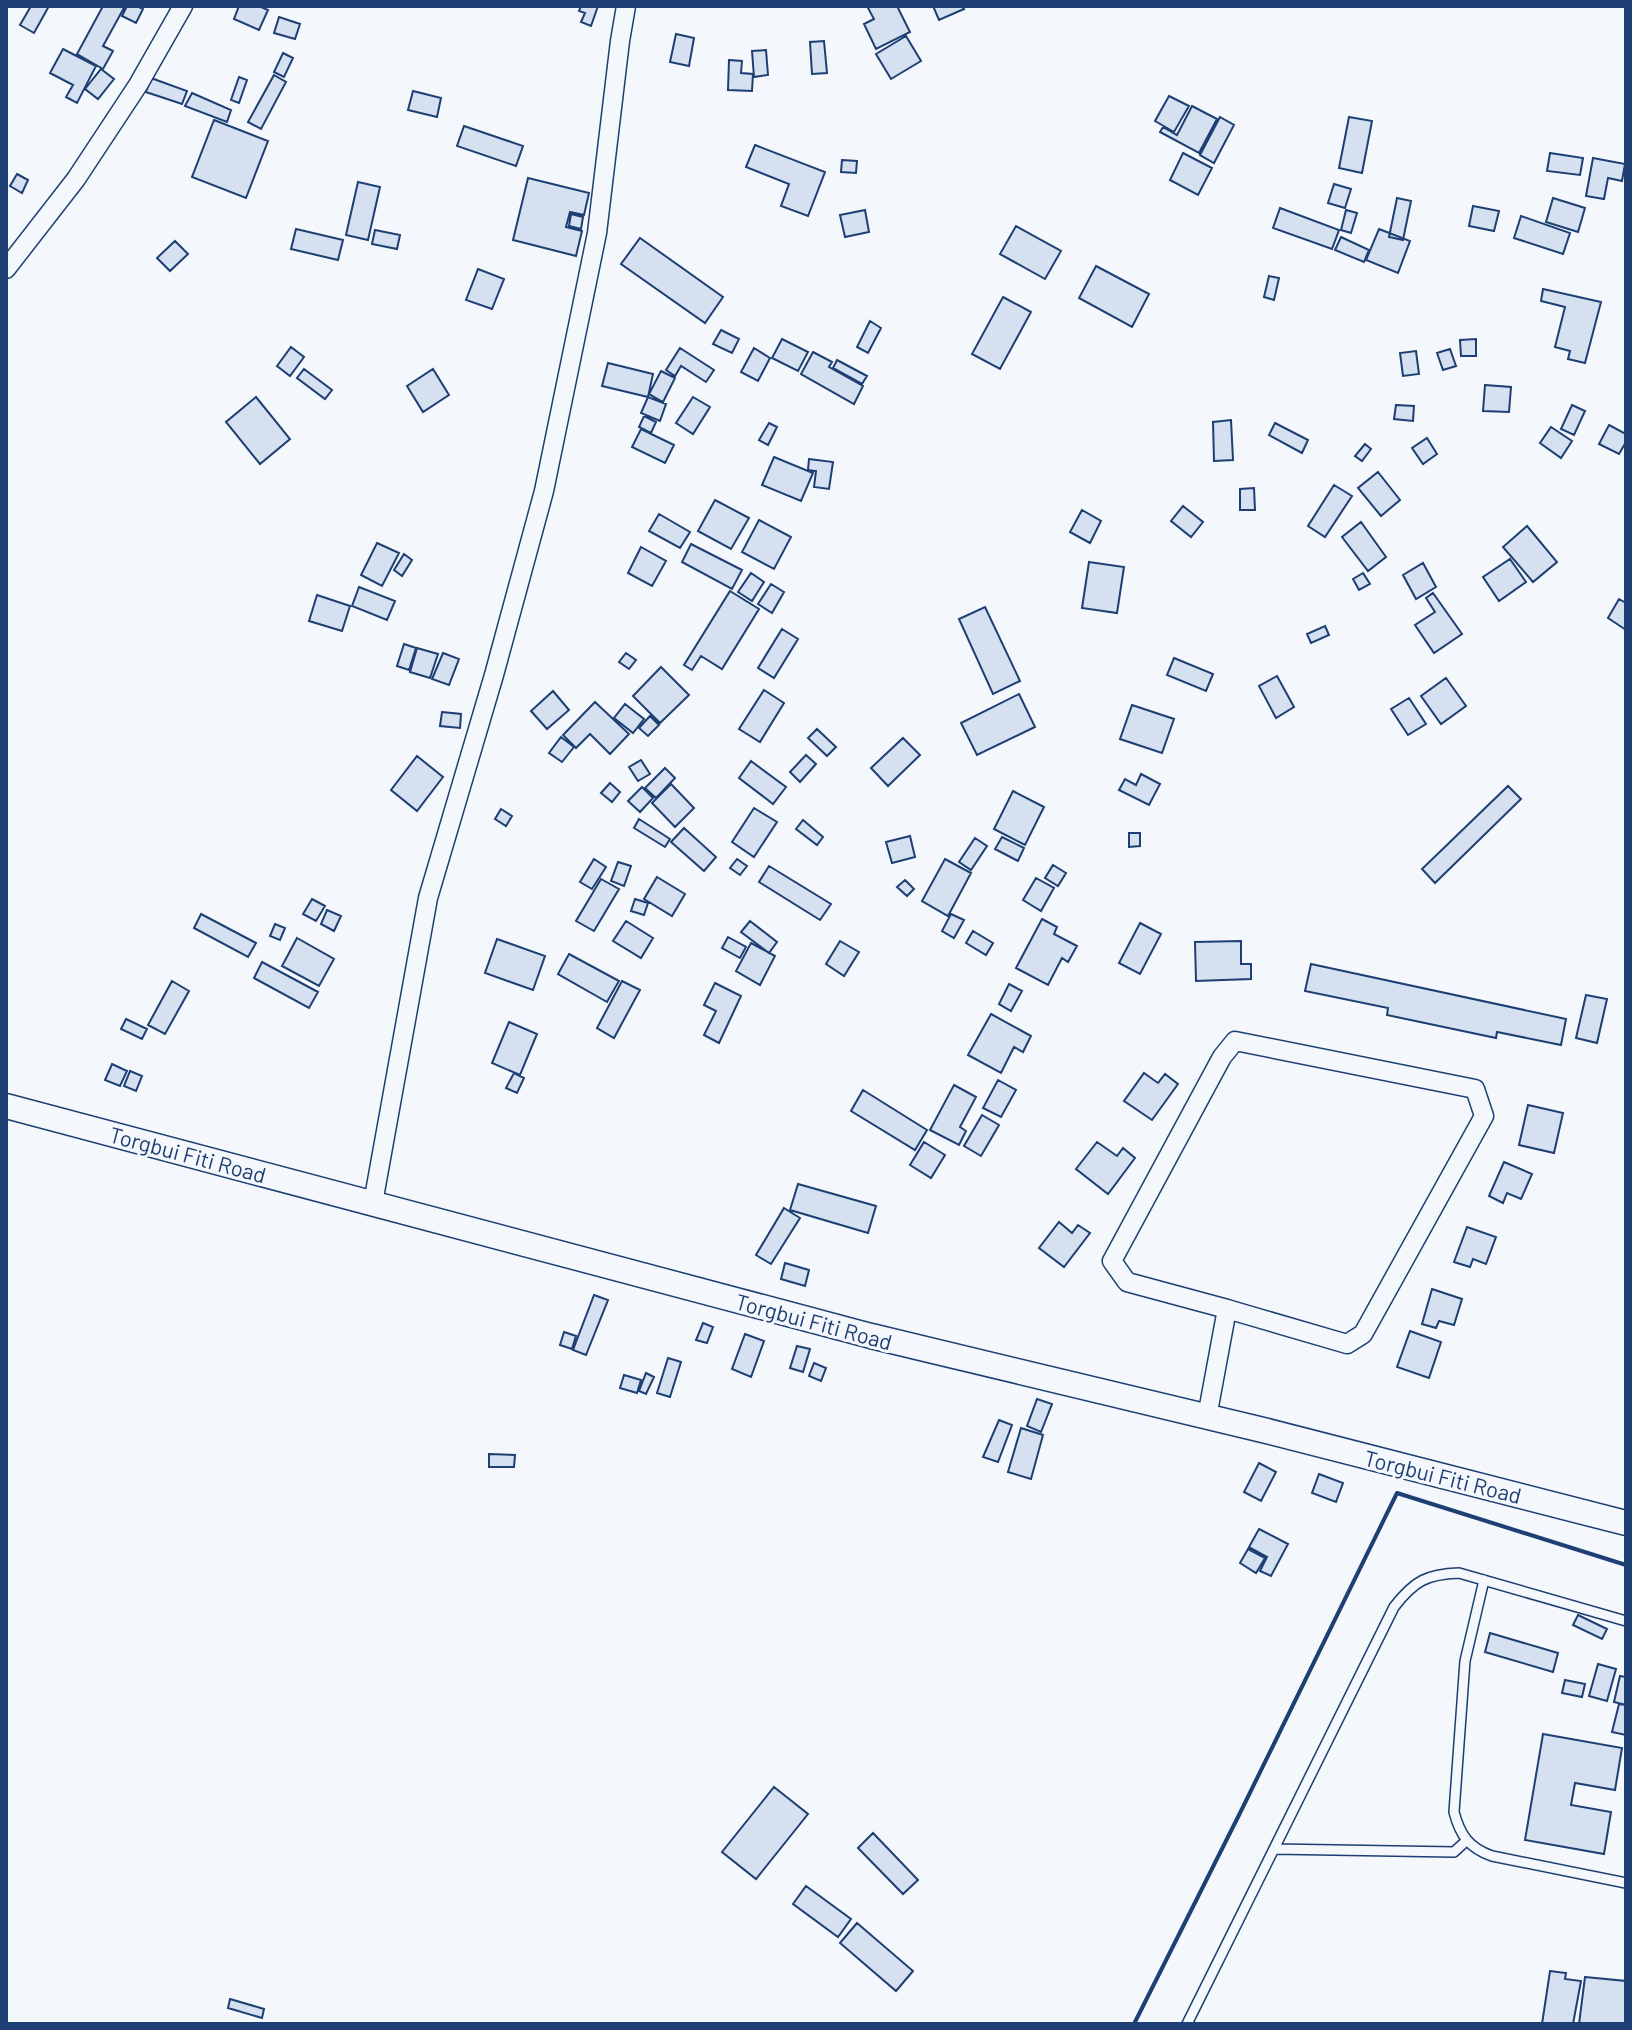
<svg xmlns="http://www.w3.org/2000/svg" width="1632" height="2030" viewBox="0 0 1632 2030" font-family="Barlow,sans-serif">
  <style>
    .building { fill: #d5e0f0; stroke: #1d3f73; stroke-width: 2 }
    .lines { fill: none; stroke-linecap: round; stroke-linejoin: round }
    .lane-casing { stroke: #1d3f73; stroke-width: 12 }
    .street-casing { stroke: #1d3f73; stroke-width: 21 }
    .secondary-casing { stroke: #1d3f73; stroke-width: 27 }
    .lane { stroke: #f4f7fb; stroke-width: 9 }
    .street { stroke: #f4f7fb; stroke-width: 18 }
    .secondary { stroke: #f4f7fb; stroke-width: 24 }
    .wall { stroke: #1d3f73; stroke-width: 4 }
    .labels { text-anchor: middle; dominant-baseline: central; stroke-width: 6; stroke-linejoin: round; paint-order: stroke }
    .street-label { font-size: 22px; fill: #1d3f73; stroke: #f4f7fb }
  </style>
  <rect width="100%" height="100%" fill="#f4f7fb"/>
  <path class="building" d="M31,6H49L34,33L20,25Z
    M103,6H125L103,46L113,51L103,69L77,54Z
    M127,6H137L143,9L136,23L122,16Z
    M239,6H259L268,10L259,30L234,19Z
    M581,6H598L591,26L581,22L585,13L579,11Z
    M867,6H897L910,32L876,49L864,24L874,19Z
    M933,6H962L964,9L939,20Z
    M279,17L300,24L295,39L274,33Z
    M676,34L694,38L689,66L670,62Z
    M906,36L921,61L891,79L876,54Z
    M824,41L827,73L812,74L810,42Z
    M63,49L96,66L77,103L66,97L73,85L50,73Z
    M766,50L768,75L754,77L752,51Z
    M283,53L293,58L284,77L274,72Z
    M729,60L742,61L741,73L753,74L752,91L728,90Z
    M101,69L114,79L98,99L85,89Z
    M274,75L286,82L261,129L248,122Z
    M239,77L247,80L239,103L231,100Z
    M151,78L187,91L182,104L146,92Z
    M413,91L441,98L437,117L408,110Z
    M192,93L231,110L227,122L185,106Z
    M1169,96L1189,106L1174,132L1155,121Z
    M1192,106L1217,119L1199,153L1160,132L1163,127L1177,135Z
    M1220,117L1234,125L1214,163L1200,155Z
    M1349,117L1372,121L1362,173L1339,168Z
    M214,120L268,141L246,198L192,177Z
    M464,126L523,146L516,166L457,146Z
    M755,145L825,172L808,216L781,206L789,184L746,167Z
    M1183,153L1212,168L1198,195L1170,180Z
    M1550,153L1583,158L1580,175L1547,171Z
    M1593,158L1625,164L1622,181L1608,178L1604,199L1586,196Z
    M842,160L857,161L856,173L841,172Z
    M17,174L28,180L22,193L10,186Z
    M528,178L589,193L584,215L570,212L566,227L582,231L576,256L513,240Z
    M358,182L380,187L368,240L346,235Z
    M1334,184L1351,189L1345,208L1328,203Z
    M1397,198L1411,201L1403,240L1389,237Z
    M1553,198L1585,208L1578,232L1546,222Z
    M1473,206L1499,211L1494,231L1469,226Z
    M1280,208L1339,230L1332,249L1273,228Z
    M865,210L869,232L845,237L840,215Z
    M1346,210L1357,213L1351,233L1341,230Z
    M571,214L583,217L581,229L569,226Z
    M1521,216L1570,233L1563,254L1514,238Z
    M1016,226L1061,251L1045,279L1000,254Z
    M296,229L343,240L338,260L291,249Z
    M1379,229L1410,241L1398,273L1366,260Z
    M375,230L400,235L397,249L372,244Z
    M1341,237L1369,250L1364,262L1335,250Z
    M640,238L723,297L705,323L621,264Z
    M175,241L188,254L170,271L157,258Z
    M1096,266L1149,294L1132,327L1079,298Z
    M478,269L504,279L492,309L466,300Z
    M1269,276L1279,278L1274,300L1264,297Z
    M1543,289L1601,302L1585,363L1568,359L1570,351L1555,347L1565,307L1541,301Z
    M1003,297L1031,312L1000,369L972,354Z
    M870,321L881,328L868,353L857,347Z
    M721,330L739,339L732,353L713,344Z
    M782,339L808,352L798,371L772,358Z
    M1476,339V356H1461L1460,340Z
    M291,347L304,357L290,376L277,366Z
    M680,348L714,370L706,382L681,366L675,376L666,370Z
    M754,348L770,358L758,381L741,372Z
    M1450,349L1456,366L1443,370L1437,353Z
    M1416,351L1419,374L1403,376L1400,353Z
    M813,352L832,362L829,367L863,386L854,404L801,374Z
    M837,360L867,376L862,384L833,368Z
    M608,363L653,374L648,397L602,386Z
    M304,369L332,390L325,399L297,378Z
    M433,369L449,395L423,412L407,386Z
    M661,371L675,378L663,402L649,394Z
    M1485,385L1511,387L1509,412L1483,411Z
    M256,397L290,439L260,464L226,422Z
    M648,397L666,404L660,421L641,413Z
    M693,397L710,407L693,434L676,423Z
    M1396,405L1414,406L1413,421L1394,419Z
    M1572,405L1585,411L1574,435L1561,429Z
    M644,416L656,422L651,433L639,427Z
    M1231,420L1233,460L1214,461L1213,422Z
    M769,423L777,427L768,445L759,440Z
    M1275,423L1308,440L1302,453L1269,435Z
    M1609,425L1626,434V442L1619,454L1599,444Z
    M1551,427L1572,441L1561,458L1540,443Z
    M641,429L674,445L665,463L632,447Z
    M1427,438L1437,454L1423,464L1412,448Z
    M1365,444L1371,449L1362,461L1355,456Z
    M774,457L813,473L801,501L762,485Z
    M809,459L833,462L829,489L814,487L816,471L808,470Z
    M1378,472L1400,500L1381,516L1358,488Z
    M1334,485L1352,496L1325,537L1308,526Z
    M1254,488L1255,510H1240V489Z
    M715,500L749,518L731,549L698,531Z
    M1183,506L1203,522L1191,537L1171,521Z
    M1082,510L1101,521L1090,543L1070,532Z
    M659,514L690,532L680,548L649,531Z
    M759,520L791,537L774,569L742,552Z
    M1361,522L1386,557L1368,571L1342,537Z
    M1527,526L1557,562L1533,582L1503,547Z
    M377,543L399,553L382,586L361,575Z
    M691,544L742,570L732,589L682,562Z
    M641,547L666,561L652,586L628,573Z
    M404,554L412,560L402,576L394,570Z
    M1510,559L1526,582L1499,601L1483,577Z
    M1089,562L1124,567L1117,613L1082,608Z
    M1423,563L1436,587L1416,599L1403,575Z
    M751,573L764,582L752,601L738,592Z
    M1363,573L1370,584L1359,590L1353,579Z
    M771,584L784,592L772,613L758,604Z
    M359,587L395,601L387,620L352,606Z
    M730,591L759,609L722,669L701,656L692,670L684,665Z
    M1433,593L1462,634L1434,653L1415,625L1435,612L1426,598Z
    M317,595L350,606L342,631L309,621Z
    M1619,599L1626,603V630L1608,618Z
    M985,607L1020,681L993,694L959,619Z
    M1325,626L1329,635L1311,643L1307,634Z
    M782,629L798,639L774,678L758,668Z
    M404,644L416,648L409,670L397,666Z
    M417,648L438,654L430,678L410,672Z
    M443,653L459,659L449,685L432,679Z
    M626,653L636,660L629,669L619,662Z
    M1174,658L1213,674L1206,691L1167,675Z
    M661,667L689,695L660,723L633,696Z
    M1277,676L1294,707L1276,718L1259,686Z
    M1446,678L1466,706L1441,724L1421,696Z
    M764,690L784,703L760,742L739,729Z
    M553,691L569,710L547,729L531,711Z
    M1019,694L1035,727L977,755L961,723Z
    M1409,698L1426,724L1408,735L1391,709Z
    M595,702L629,734L610,754L590,734L576,748L563,735Z
    M625,704L644,719L633,733L614,718Z
    M1132,705L1174,719L1162,753L1120,739Z
    M442,712L461,714L460,728L440,726Z
    M650,716L659,725L648,736L639,728Z
    M817,729L836,747L827,756L808,738Z
    M561,737L574,747L562,762L549,753Z
    M903,738L920,755L888,786L871,768Z
    M806,755L816,764L800,782L790,772Z
    M417,756L443,777L417,811L391,790Z
    M641,760L650,774L638,781L629,767Z
    M751,761L786,787L773,804L739,778Z
    M665,768L675,778L656,798L645,788Z
    M1141,774L1160,784L1149,805L1119,790L1125,779L1136,785Z
    M610,783L620,792L612,802L601,793Z
    M671,784L694,808L675,827L652,803Z
    M1508,786L1521,799L1435,883L1422,869Z
    M642,787L653,798L640,812L628,801Z
    M1013,791L1044,807L1025,845L994,829Z
    M754,808L777,822L754,857L732,842Z
    M501,809L512,816L506,826L495,819Z
    M639,819L670,839L665,847L634,828Z
    M803,820L823,837L817,845L796,829Z
    M684,828L716,857L704,871L671,842Z
    M1129,833H1140V846L1129,847Z
    M910,836L915,857L892,863L886,842Z
    M1002,837L1024,848L1018,861L995,849Z
    M975,838L987,846L971,870L959,862Z
    M594,859L606,867L592,889L580,882Z
    M737,859L747,866L740,875L730,868Z
    M945,859L971,873L948,916L922,901Z
    M618,862L631,866L624,886L611,881Z
    M1053,865L1066,873L1058,886L1045,878Z
    M769,866L831,904L820,920L759,882Z
    M657,877L685,894L672,916L644,899Z
    M1036,878L1054,888L1041,911L1023,900Z
    M601,879L619,889L594,931L576,921Z
    M905,880L914,889L907,896L897,887Z
    M312,899L325,906L316,921L303,914Z
    M635,899L648,903L644,915L631,911Z
    M327,910L341,916L334,931L321,924Z
    M201,914L256,943L248,957L194,928Z
    M951,914L964,920L954,938L942,931Z
    M1042,919L1057,927L1054,934L1077,946L1068,962L1062,958L1048,985L1016,968Z
    M626,921L653,938L641,958L613,941Z
    M750,921L777,942L769,953L741,932Z
    M1140,923L1161,934L1140,974L1119,963Z
    M275,924L285,928L280,940L270,936Z
    M973,931L993,943L986,955L966,943Z
    M728,937L746,947L740,958L722,948Z
    M297,938L334,959L319,986L282,966Z
    M497,939L545,956L533,990L485,973Z
    M840,941L859,952L844,976L826,964Z
    M1241,941V964H1251V979L1196,981L1195,942Z
    M751,943L775,956L760,985L736,971Z
    M569,954L619,981L607,1002L558,974Z
    M262,962L318,992L309,1008L254,978Z
    M1311,964L1566,1019L1561,1045L1497,1032L1496,1038L1387,1015L1388,1008L1305,991Z
    M172,981L189,991L165,1034L148,1025Z
    M622,981L640,990L614,1038L597,1028Z
    M715,983L741,996L719,1043L704,1035L716,1011L704,1005Z
    M1009,984L1022,991L1011,1011L999,1004Z
    M1586,995L1607,999L1597,1043L1576,1038Z
    M991,1014L1031,1036L1023,1052L1014,1047L1001,1073L968,1055Z
    M126,1019L147,1029L142,1039L121,1029Z
    M509,1022L537,1034L520,1075L492,1063Z
    M112,1064L127,1071L120,1086L105,1080Z
    M130,1071L142,1076L136,1091L124,1086Z
    M514,1073L524,1078L517,1093L506,1088Z
    M1144,1073L1158,1083L1165,1074L1178,1084L1152,1120L1124,1101Z
    M998,1080L1016,1090L1001,1117L983,1108Z
    M954,1085L976,1097L960,1127L966,1131L959,1145L930,1130Z
    M863,1090L927,1130L915,1150L851,1111Z
    M1528,1105L1563,1113L1554,1153L1519,1145Z
    M982,1115L999,1125L981,1156L964,1146Z
    M924,1142L945,1155L931,1178L910,1165Z
    M1097,1142L1117,1156L1123,1148L1135,1158L1108,1194L1076,1169Z
    M1504,1162L1532,1174L1521,1199L1507,1193L1503,1203L1489,1196Z
    M798,1184L876,1206L868,1233L790,1210Z
    M784,1208L800,1218L771,1264L756,1255Z
    M1059,1222L1072,1233L1078,1225L1090,1233L1064,1267L1039,1248Z
    M1467,1227L1496,1237L1486,1264L1473,1259L1470,1267L1454,1262Z
    M785,1263L809,1270L805,1286L781,1279Z
    M1432,1289L1462,1299L1454,1325L1439,1321L1436,1328L1422,1324Z
    M594,1295L608,1300L586,1355L573,1350Z
    M703,1323L713,1327L707,1343L696,1340Z
    M1410,1331L1441,1342L1429,1378L1397,1367Z
    M564,1332L576,1336L572,1349L560,1345Z
    M745,1334L764,1341L751,1377L732,1369Z
    M797,1346L810,1349L803,1372L790,1368Z
    M668,1358L681,1362L670,1397L657,1393Z
    M814,1363L826,1368L821,1381L809,1376Z
    M646,1373L654,1377L646,1394L639,1391Z
    M624,1375L641,1380L637,1393L620,1388Z
    M1037,1399L1052,1404L1041,1432L1027,1426Z
    M999,1420L1012,1425L998,1462L983,1457Z
    M1021,1428L1043,1435L1031,1479L1008,1472Z
    M489,1454L515,1455L514,1467H489Z
    M1259,1463L1276,1472L1261,1501L1244,1492Z
    M1319,1474L1343,1483L1336,1502L1312,1493Z
    M1259,1529L1288,1544L1271,1576L1260,1571L1267,1557L1249,1547Z
    M1248,1549L1265,1558L1256,1573L1240,1563Z
    M1578,1615L1607,1629L1602,1639L1573,1625Z
    M1490,1633L1558,1653L1553,1672L1485,1652Z
    M1598,1664L1616,1669L1607,1701L1589,1696Z
    M1620,1676L1626,1677V1705L1614,1702Z
    M1565,1680L1585,1684L1582,1697L1562,1693Z
    M1619,1704L1626,1705V1735L1612,1732Z
    M1543,1734L1622,1748L1615,1790L1575,1783L1571,1805L1611,1812L1604,1854L1525,1840Z
    M774,1787L808,1814L756,1879L722,1852Z
    M873,1833L918,1880L903,1894L858,1848Z
    M806,1886L851,1919L838,1937L793,1904Z
    M857,1923L913,1971L896,1991L840,1943Z
    M1550,1971L1566,1973L1565,1979L1581,1981L1573,2024H1542Z
    M1585,1977L1626,1981V2024H1579Z
    M230,1999L264,2009L262,2018L228,2008Z"/>
  <g class="lines">
    <g class="lane-casing">
      <path id="lane" d="M1484,1580L1465,1661L1454,1812C1460,1835 1469,1848 1492,1856L1626,1883
        M1274,1849L1454,1852L1466,1841
        M1187,2024L1394,1607C1414,1581 1427,1574 1459,1573L1626,1621"/>
    </g>
    <g class="street-casing">
      <path id="street" d="M6,269L76,179L138,85L183,6
        M373,1203L428,898L494,675L544,491L597,233L620,41L626,6
        M1207,1417L1227,1309L1347,1344L1363,1334L1484,1116L1475,1089L1235,1041L1222,1057L1112,1261L1127,1282L1227,1309"/>
    </g>
    <g class="secondary-casing">
      <path id="secondary" d="M6,1106L871,1336L1267,1431L1626,1523"/>
    </g>
    <use href="#lane" class="lane"/>
    <use href="#street" class="street"/>
    <use href="#secondary" class="secondary"/>
    <path class="wall" d="M1134,2024L1240,1813L1397,1493L1626,1565"/>
  </g>
  <g class="labels">
    <g class="street-label">
      <text transform="translate(188 1154) rotate(15)">Torgbui Fiti Road</text>
      <text transform="translate(814 1321) rotate(15)">Torgbui Fiti Road</text>
      <text transform="translate(1443 1476) rotate(14)">Torgbui Fiti Road</text>
    </g>
  </g>
  <rect width="1632" height="2030" fill="none" stroke="#1d3f73" stroke-width="16"/>
</svg>
